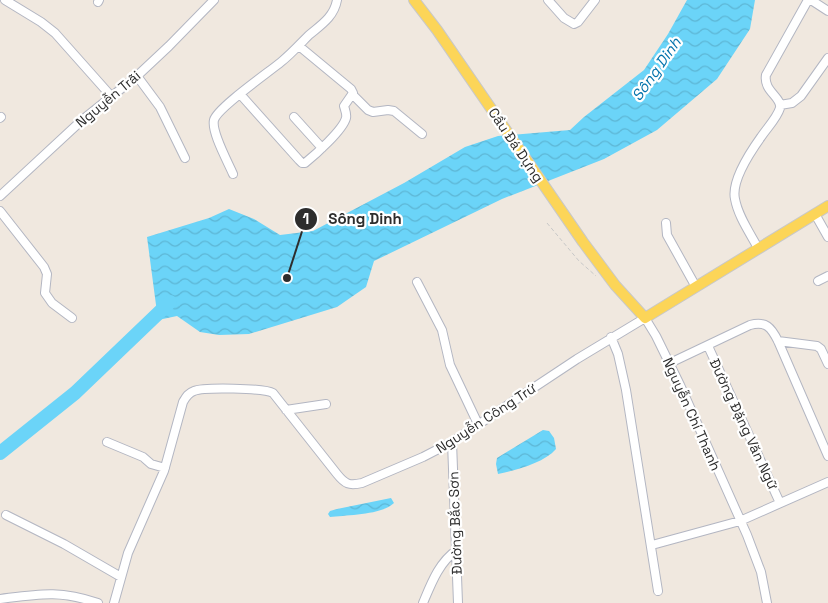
<svg xmlns="http://www.w3.org/2000/svg" width="828" height="603" viewBox="0 0 828 603" font-family="'Space Grotesk',sans-serif">
  <style>
    .water { fill: url(#water-waves) }
    .lines { fill: none; stroke-linecap: round; stroke-linejoin: round }
    .river { stroke: #6bd4f8; stroke-width: 14 }
    .minor-casing { stroke: #b3b6c2; stroke-width: 10 }
    .major-casing { stroke: #c8c8c8; stroke-width: 12 }
    .path { stroke: #c8c8c8; stroke-width: 1; stroke-dasharray: 4 2.5; stroke-linecap: butt }
    .minor { stroke: #fff; stroke-width: 8 }
    .major { stroke: #fcd558; stroke-width: 10 }
    .labels { text-anchor: middle; dominant-baseline: central; stroke-width: 4.5; stroke-linejoin: round; paint-order: stroke }
    .street-label { font-size: 14px; fill: #2d2d2d; stroke: #fff }
    .water-label { font-size: 15px; font-style: italic; fill: #0373ac; stroke: #fff }
    .leader { fill: none; stroke: #2d2d2d; stroke-width: 2 }
    .callout-dot { fill: #2d2d2d; stroke: #fff; stroke-width: 2 }
    .mark-label { font-size: 15px; text-anchor: middle; font-weight: bold; fill: #fff }
    .callout-label { font-size: 15px; text-anchor: middle; font-weight: bold; fill: #2d2d2d; stroke: #fff; stroke-width: 4.5; stroke-linejoin: round; paint-order: stroke }
  </style>
  <defs>
    <pattern id="water-waves" width="16" height="10" patternUnits="userSpaceOnUse" patternTransform="scale(1.25)"><rect width="16" height="10" fill="#6bd4f8"/><path d="M0 5q4-4 8 0t8 0" fill="none" stroke="#5db6d5"/></pattern>
  </defs>
  <rect width="100%" height="100%" fill="#f0e8df"/>
  <path class="water" d="M687,0H755L750,29L717,79L657,130L604,159L502,199L374,261L366,287L337,307L249,334L219,335L200,332L177,316L158,320L147,237L209,218L229,209L254,219L280,235L313,231L404,183L465,147L498,136L570,130L584,117L644,70L668,34Z
    M543,430L549,431L554,438L556,449C544,463 516,470 498,474L496,464L497,458Z
    M391,498L394,503C382,515 347,515 330,517L328,514L330,511L337,509Z"/>
  <g class="lines">
    <path class="river" d="M0,453L75,393L170,302"/>
    <g class="minor-casing">
      <path id="minor" d="M5,0L41,22L55,33L111,96
        M548,0L564,18L574,24L578,22L595,0
        M811,0L828,11
        M98,2L99,0
        M137,76L160,107L185,158
        M240,94L299,160L302,163H305C315,155 343,130 346,118C347,114 345,110 344,106L353,93L351,89L299,46
        M353,95L368,110L373,112L388,110L394,111L422,134
        M780,105L792,103L801,96L828,58
        M294,117L322,148
        M0,118L1,117
        M233,174C228,162 211,132 214,120C217,108 269,72 281,62C291,54 300,44 309,35C321,25 334,17 337,0
        M0,196L81,121L137,76L169,46L214,0
        M0,211L44,267L47,274L45,293L52,303L72,318
        M815,214L828,237
        M666,223L667,235L696,287
        M758,248C750,233 738,216 735,199C731,181 751,151 761,137C767,128 777,118 780,108C782,97 763,91 766,75L808,0
        M818,281L828,276
        M417,282L442,330L450,365L478,424
        M611,337L618,354L626,390L658,591
        M778,341L817,346L821,349L828,364
        M708,346L780,503
        M670,363L750,325C766,321 771,327 778,341L828,456
        M286,410L326,404
        M107,442L143,457L151,464L165,468
        M452,442L458,603
        M6,515L64,544L121,577
        M652,545L740,521L828,482
        M0,599C40,594 59,590 98,603
        M114,603L128,553L164,471L183,402C186,397 188,393 194,391C203,387 264,388 273,393L337,474C345,484 349,486 362,483L423,457L452,442L577,359L645,318L656,336L680,385L747,535L761,572L767,603
        M423,603C431,584 439,562 457,550"/>
    </g>
    <g class="major-casing">
      <path id="major" d="M414,0L437,30L583,242L615,285L645,318L828,206"/>
    </g>
    <path class="path" d="M547,223L579,261L596,276"/>
    <use href="#minor" class="minor"/>
    <use href="#major" class="major"/>
  </g>
  <g class="labels">
    <g class="street-label">
      <text transform="translate(108 99) rotate(-40)">Nguyễn Trãi</text>
      <text transform="translate(516 145) rotate(56)">Cầu Đá Dựng</text>
      <text transform="translate(692 414) rotate(66)">Nguyễn Chí Thanh</text>
      <text transform="translate(486 418) rotate(-33)">Nguyễn Công Trứ</text>
      <text transform="translate(744 424) rotate(65)">Đường Đặng Văn Ngữ</text>
      <text transform="translate(455 523) rotate(-92)">Đường Bắc Sơn</text>
    </g>
    <g class="water-label">
      <text transform="translate(656 69) rotate(-55)">Sông Dinh</text>
    </g>
  </g>
  <path class="leader" d="M287 278L306 219"/>
  <g class="callout-dot">
    <circle cx="287" cy="278" r="5"/>
    <circle cx="306" cy="219" r="12"/>
  </g>
  <g class="mark-label">
    <text x="306" y="224">1</text>
  </g>
  <g class="callout-label">
    <text x="365" y="224">Sông Dinh</text>
  </g>
</svg>
